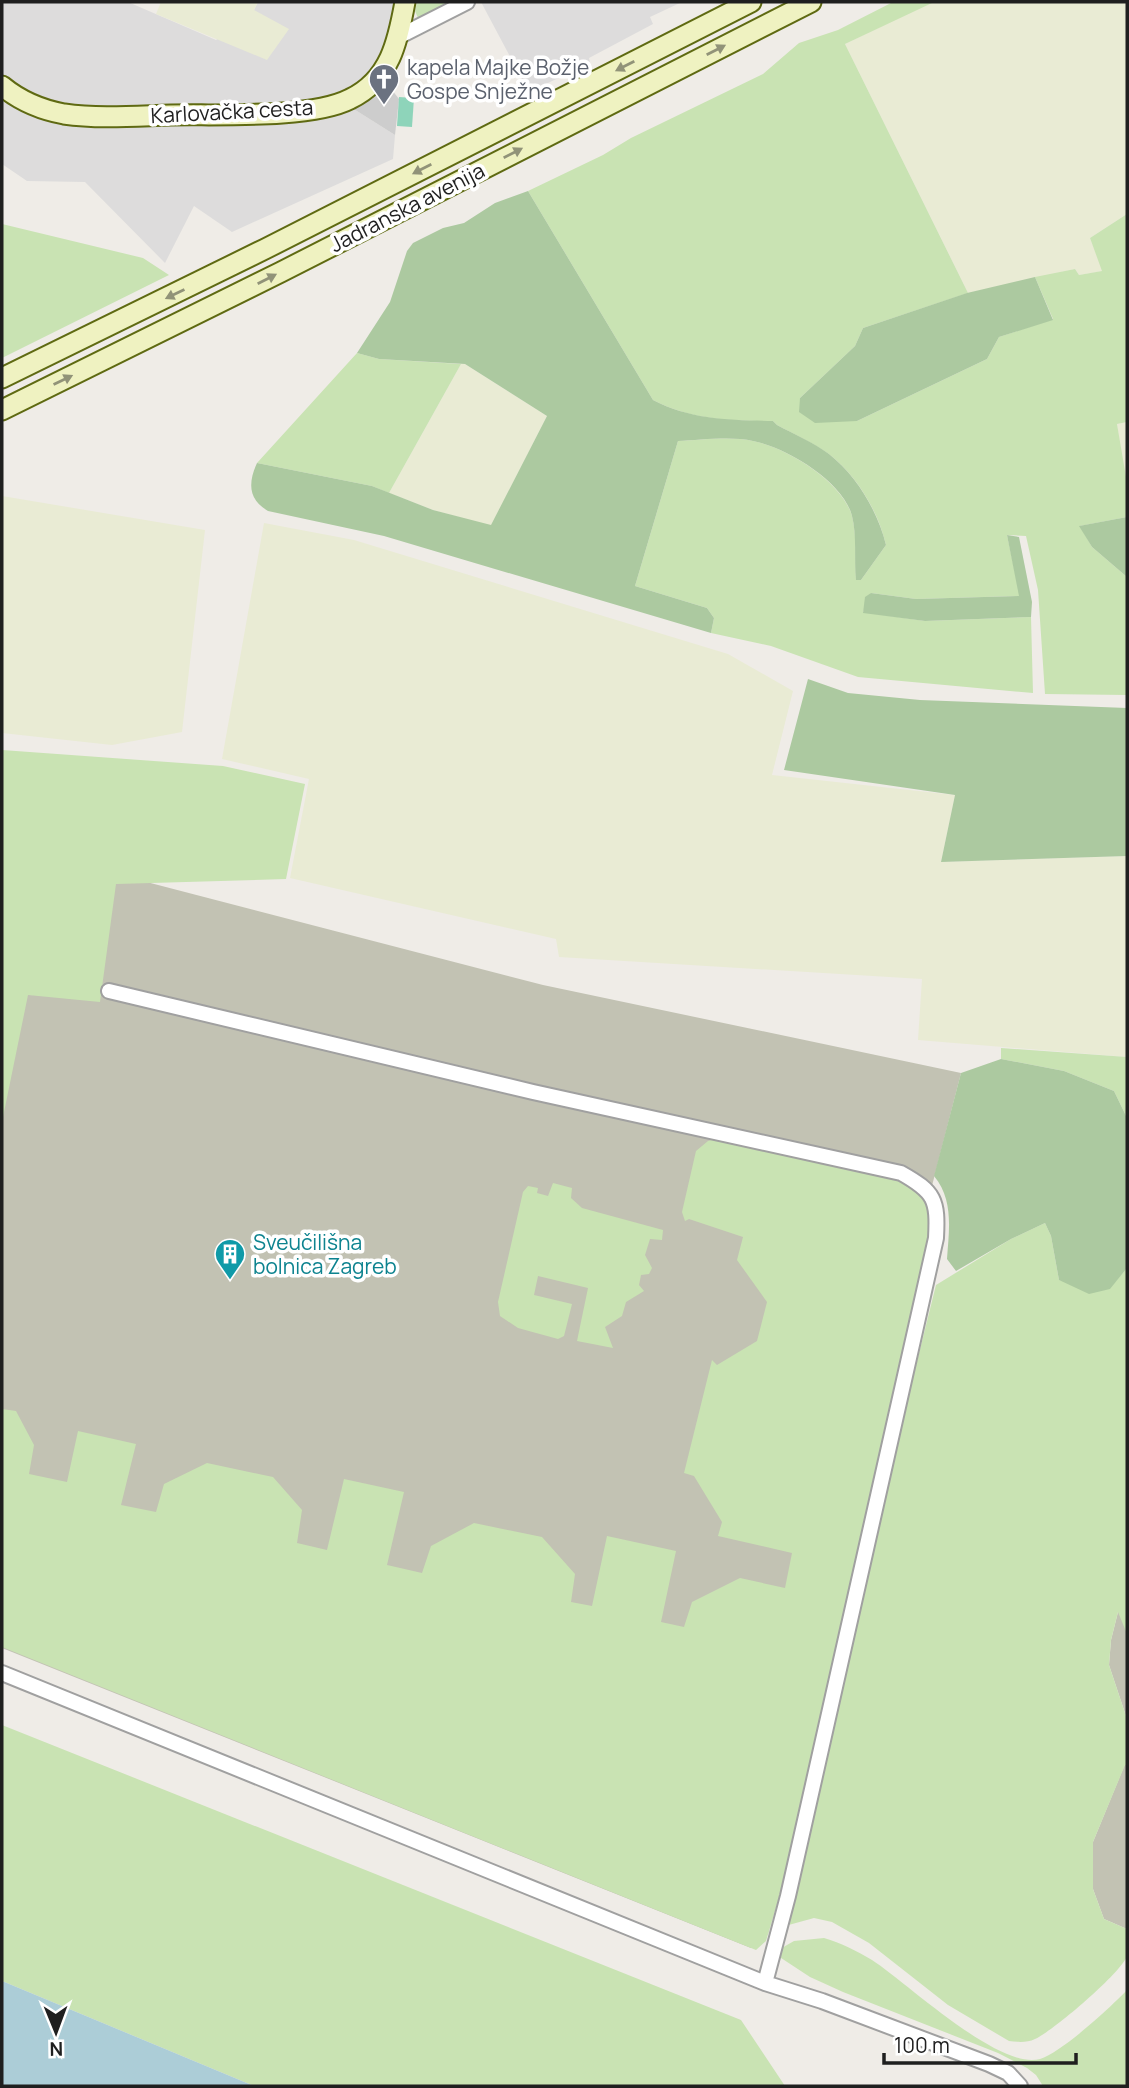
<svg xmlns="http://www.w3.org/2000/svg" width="1129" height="2088" viewBox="0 0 1129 2088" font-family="Manrope,sans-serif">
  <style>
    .residential { fill: #dddcdc }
    .religious { fill: #cdcdcd }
    .construction { fill: #c2c2b3 }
    .farmland { fill: #e9ebd4 }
    .grass { fill: #c9e3b3 }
    .forest { fill: #acc9a0 }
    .pitch { fill: #8ed4ba }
    .water { fill: #accdd7 }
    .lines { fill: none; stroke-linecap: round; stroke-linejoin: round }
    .street-casing { stroke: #a0a0a0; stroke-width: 18 }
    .secondary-casing { stroke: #5f6a12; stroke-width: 23 }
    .street { stroke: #fff; stroke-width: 14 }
    .secondary { stroke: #eff2c1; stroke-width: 19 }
    .oneway { fill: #919378 }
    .labels { text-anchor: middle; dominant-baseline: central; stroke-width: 7; stroke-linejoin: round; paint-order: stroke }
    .worship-label { font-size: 21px; fill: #5b616d; stroke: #fff; text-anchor: start }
    .street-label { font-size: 21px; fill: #1f1f1f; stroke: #fff }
    .culture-label { font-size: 21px; fill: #0d838f; stroke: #fff; text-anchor: start }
  </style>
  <rect width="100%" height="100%" fill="#efece7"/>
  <path class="residential" d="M2,2H128L216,40L254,10L258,2H398L389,50L349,106L395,135L393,159L232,232L194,206L165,263L85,182L27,181L2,164Z
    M481,2H682L650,17L653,24L589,58L590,63L529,92Z"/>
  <path class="religious" d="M384,87L392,90L399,99L395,135L349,106L378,88Z"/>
  <path class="construction" d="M2,827L112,873L543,985L961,1073L925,1213L768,1934L751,1948L2,1648Z
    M1127,1587V1719L1109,1665L1111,1640L1120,1604Z
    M1127,1752V1929L1104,1919L1093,1889V1842L1125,1764Z"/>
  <path class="farmland" d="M161,2H258L254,10L289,29L267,60L156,14Z
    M931,2H1127V214L1090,238L1103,271L1079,275L1075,269L968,293L845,44Z
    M461,364H465L547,416L491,526L433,510L389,493Z
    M1127,422V483L1126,484L1117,424Z
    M2,496L205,530L182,732L112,745L2,733Z
    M264,523L354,540L728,654L793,691L772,775L955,795L941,862L1127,856V1057L918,1040L922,979L559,957L556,939L290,878L309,779L222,759Z"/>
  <path class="grass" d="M417,2H453L426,17L418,18L415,11Z
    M893,2L932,3L845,44L968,293L863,328L855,346L800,398L857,421L987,359L999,337L1053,319L1035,277L1075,269L1079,275L1102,271L1090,238L1127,214V422L1117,424L1127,483V517L1080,526L1092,547L1127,577V695L1045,694L1038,590L1026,536L1007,535L1020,596L916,599L871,593L863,612L925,621L1031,617L1033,693L858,677L771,646L711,633L714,618L707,608L635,586L678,441C701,440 732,436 753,441C786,447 843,482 852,516C857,535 855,560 856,580H861L886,545C878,511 857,476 829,454C813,443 794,434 777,425L773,421C731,421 691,420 653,400L528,191L603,155L631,138L763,74L799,43L838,30Z
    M2,224L143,258L169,275L2,358Z
    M357,353L379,359L461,364L389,493L372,486L257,463Z
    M2,750L223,766L305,784L286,879L116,884L100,1002L28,995L2,1122Z
    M1001,1048L1127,1057V1118L1114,1091L1064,1071L1001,1059Z
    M719,1138L874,1173L911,1184L923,1194L930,1216L928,1239L783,1884L766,1941L756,1950L2,1647V1409L16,1411L34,1445L29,1474L67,1482L78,1431L136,1444L121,1505L156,1512L164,1484L207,1463L273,1477L302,1510L297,1543L327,1550L344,1479L404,1492L387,1565L422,1573L431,1546L474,1523L542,1537L575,1574L571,1602L592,1606L607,1536L676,1551L661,1622L684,1627L692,1602L740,1578L785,1588L792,1553L718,1536L722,1522L694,1476L684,1473L712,1360L717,1365L757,1341L767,1302L737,1260L743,1237L689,1219L685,1221L682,1212L696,1151L708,1141Z
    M553,1183L572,1188L571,1198L582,1208L663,1230L662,1240L650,1239L645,1255L652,1268L649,1274L641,1275L639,1285L644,1291L626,1302L622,1316L605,1327L613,1348L577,1341L588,1288L538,1276L534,1295L572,1304L564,1336L558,1339L518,1328L500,1316L498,1302L523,1192L528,1186L538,1188L537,1193L548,1196Z
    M1045,1223L1051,1236L1059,1280L1109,1289L1127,1268V1634L1118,1612L1111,1640L1109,1665L1127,1719V1765H1125L1093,1842V1889L1104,1919L1127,1929C1127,1937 1129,1949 1127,1956C1121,1973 1052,2032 1035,2039C1027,2043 1017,2042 1009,2041L948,2005L869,1943L832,1922L814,1918L785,1926L881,1506L936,1285L1011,1239Z
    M2,1725L741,2020L785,2086H254L2,1981Z
    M824,1938C841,1943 857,1951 872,1960C906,1982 1000,2071 1040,2059C1062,2052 1110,2008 1127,1990V2086H1043L1036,2075L1027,2068L998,2053L843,1992L810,1977L778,1956L780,1949L794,1941Z"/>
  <path class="forest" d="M528,191L653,400C691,420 731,420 773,421L777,425C794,434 814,443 829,454C857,476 878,512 886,545L861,580H856C854,560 857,535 852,516C844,482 786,447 753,441C732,436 700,440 678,441L635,586L707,608L714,618L711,633L384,536L268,511C248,499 248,483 257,463L372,486L433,510L491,525L547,416L465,364L379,359L357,353L390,302L407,251L413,243L443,228L464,223L495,203Z
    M1035,277L1053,320L999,337L987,359L857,421L815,423L799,412L800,398L855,346L863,328L967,293Z
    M1127,517V577L1092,547L1079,526Z
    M1007,535L1019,537L1032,602L1031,617L925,621L863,613L865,597L871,593L916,599L1019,596Z
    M808,679L848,693L920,700L1127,708V856L941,862L955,795L784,770Z
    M1001,1059L1064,1071L1114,1091L1127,1118V1268L1110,1289L1089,1294L1059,1280L1051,1236L1045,1223L1011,1239L956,1271L947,1259C949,1230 954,1200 934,1176L961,1073Z"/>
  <path class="pitch" d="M399,97L414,98L412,127L397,126Z"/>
  <path class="water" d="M2,1981L254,2086H2Z"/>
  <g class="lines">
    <g class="street-casing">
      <path id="street" d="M398,37L467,2
        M109,991L533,1092L901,1173C935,1192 938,1200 936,1238L788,1896L765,1983
        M2,1673L765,1983L822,2001L989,2064L1008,2073L1020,2086"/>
    </g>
    <g class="secondary-casing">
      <path id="secondary" d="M2,86C19,100 42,110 64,114C99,119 136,116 171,115C216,114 311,119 350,99C390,80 398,41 405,2
        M2,378L265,249L751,2
        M2,410L281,272L811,2"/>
    </g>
    <use href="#street" class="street"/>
    <use href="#secondary" class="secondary"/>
  </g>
  <defs><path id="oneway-solid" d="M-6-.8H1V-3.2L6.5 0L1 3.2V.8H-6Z" transform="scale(1.75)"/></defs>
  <g class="oneway">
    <use href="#oneway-solid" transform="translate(716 50) rotate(-27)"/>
    <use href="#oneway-solid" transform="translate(625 66) rotate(153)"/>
    <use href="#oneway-solid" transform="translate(513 153) rotate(-27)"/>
    <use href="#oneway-solid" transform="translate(422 169) rotate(153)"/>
    <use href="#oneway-solid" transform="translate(267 279) rotate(-27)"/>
    <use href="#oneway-solid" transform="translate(175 294) rotate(154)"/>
    <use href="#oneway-solid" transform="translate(63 380) rotate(-26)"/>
  </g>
  <defs>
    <g id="church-pin" transform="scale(1.575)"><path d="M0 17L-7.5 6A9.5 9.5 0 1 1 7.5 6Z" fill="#6b7280" stroke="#fff"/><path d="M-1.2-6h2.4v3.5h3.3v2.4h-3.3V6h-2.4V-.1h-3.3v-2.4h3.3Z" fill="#fff"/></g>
    <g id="building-pin" transform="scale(1.575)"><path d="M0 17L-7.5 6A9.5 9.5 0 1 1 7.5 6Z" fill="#0f9aa8" stroke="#fff"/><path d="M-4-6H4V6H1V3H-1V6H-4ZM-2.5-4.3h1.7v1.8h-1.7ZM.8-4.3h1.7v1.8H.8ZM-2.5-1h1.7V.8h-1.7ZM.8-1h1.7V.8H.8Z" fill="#fff"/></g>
  </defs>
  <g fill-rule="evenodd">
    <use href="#church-pin" x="384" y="79"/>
    <use href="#building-pin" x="230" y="1254"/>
  </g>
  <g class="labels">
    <g class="worship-label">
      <text x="407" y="67">kapela Majke Božje<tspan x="407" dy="24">Gospe Snježne</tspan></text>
    </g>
    <g class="street-label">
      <text transform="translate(232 111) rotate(-3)">Karlovačka cesta</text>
      <text transform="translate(407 207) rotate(-27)">Jadranska avenija</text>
    </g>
    <g class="culture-label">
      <text x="253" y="1242">Sveučilišna<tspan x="253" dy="24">bolnica Zagreb</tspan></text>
    </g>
  </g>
  <rect width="1129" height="2088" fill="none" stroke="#1f1f1f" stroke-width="7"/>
  <g transform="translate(56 2032) rotate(179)" stroke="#ffffff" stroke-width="5" paint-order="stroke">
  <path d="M0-5L12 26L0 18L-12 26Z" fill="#1f1f1f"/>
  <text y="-10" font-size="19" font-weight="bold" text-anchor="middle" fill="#1f1f1f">N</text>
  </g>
  <path d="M884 2053v10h192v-10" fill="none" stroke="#1f1f1f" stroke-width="3.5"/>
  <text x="894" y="2053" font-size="21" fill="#1f1f1f" stroke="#ffffff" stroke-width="5" paint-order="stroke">100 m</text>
</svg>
